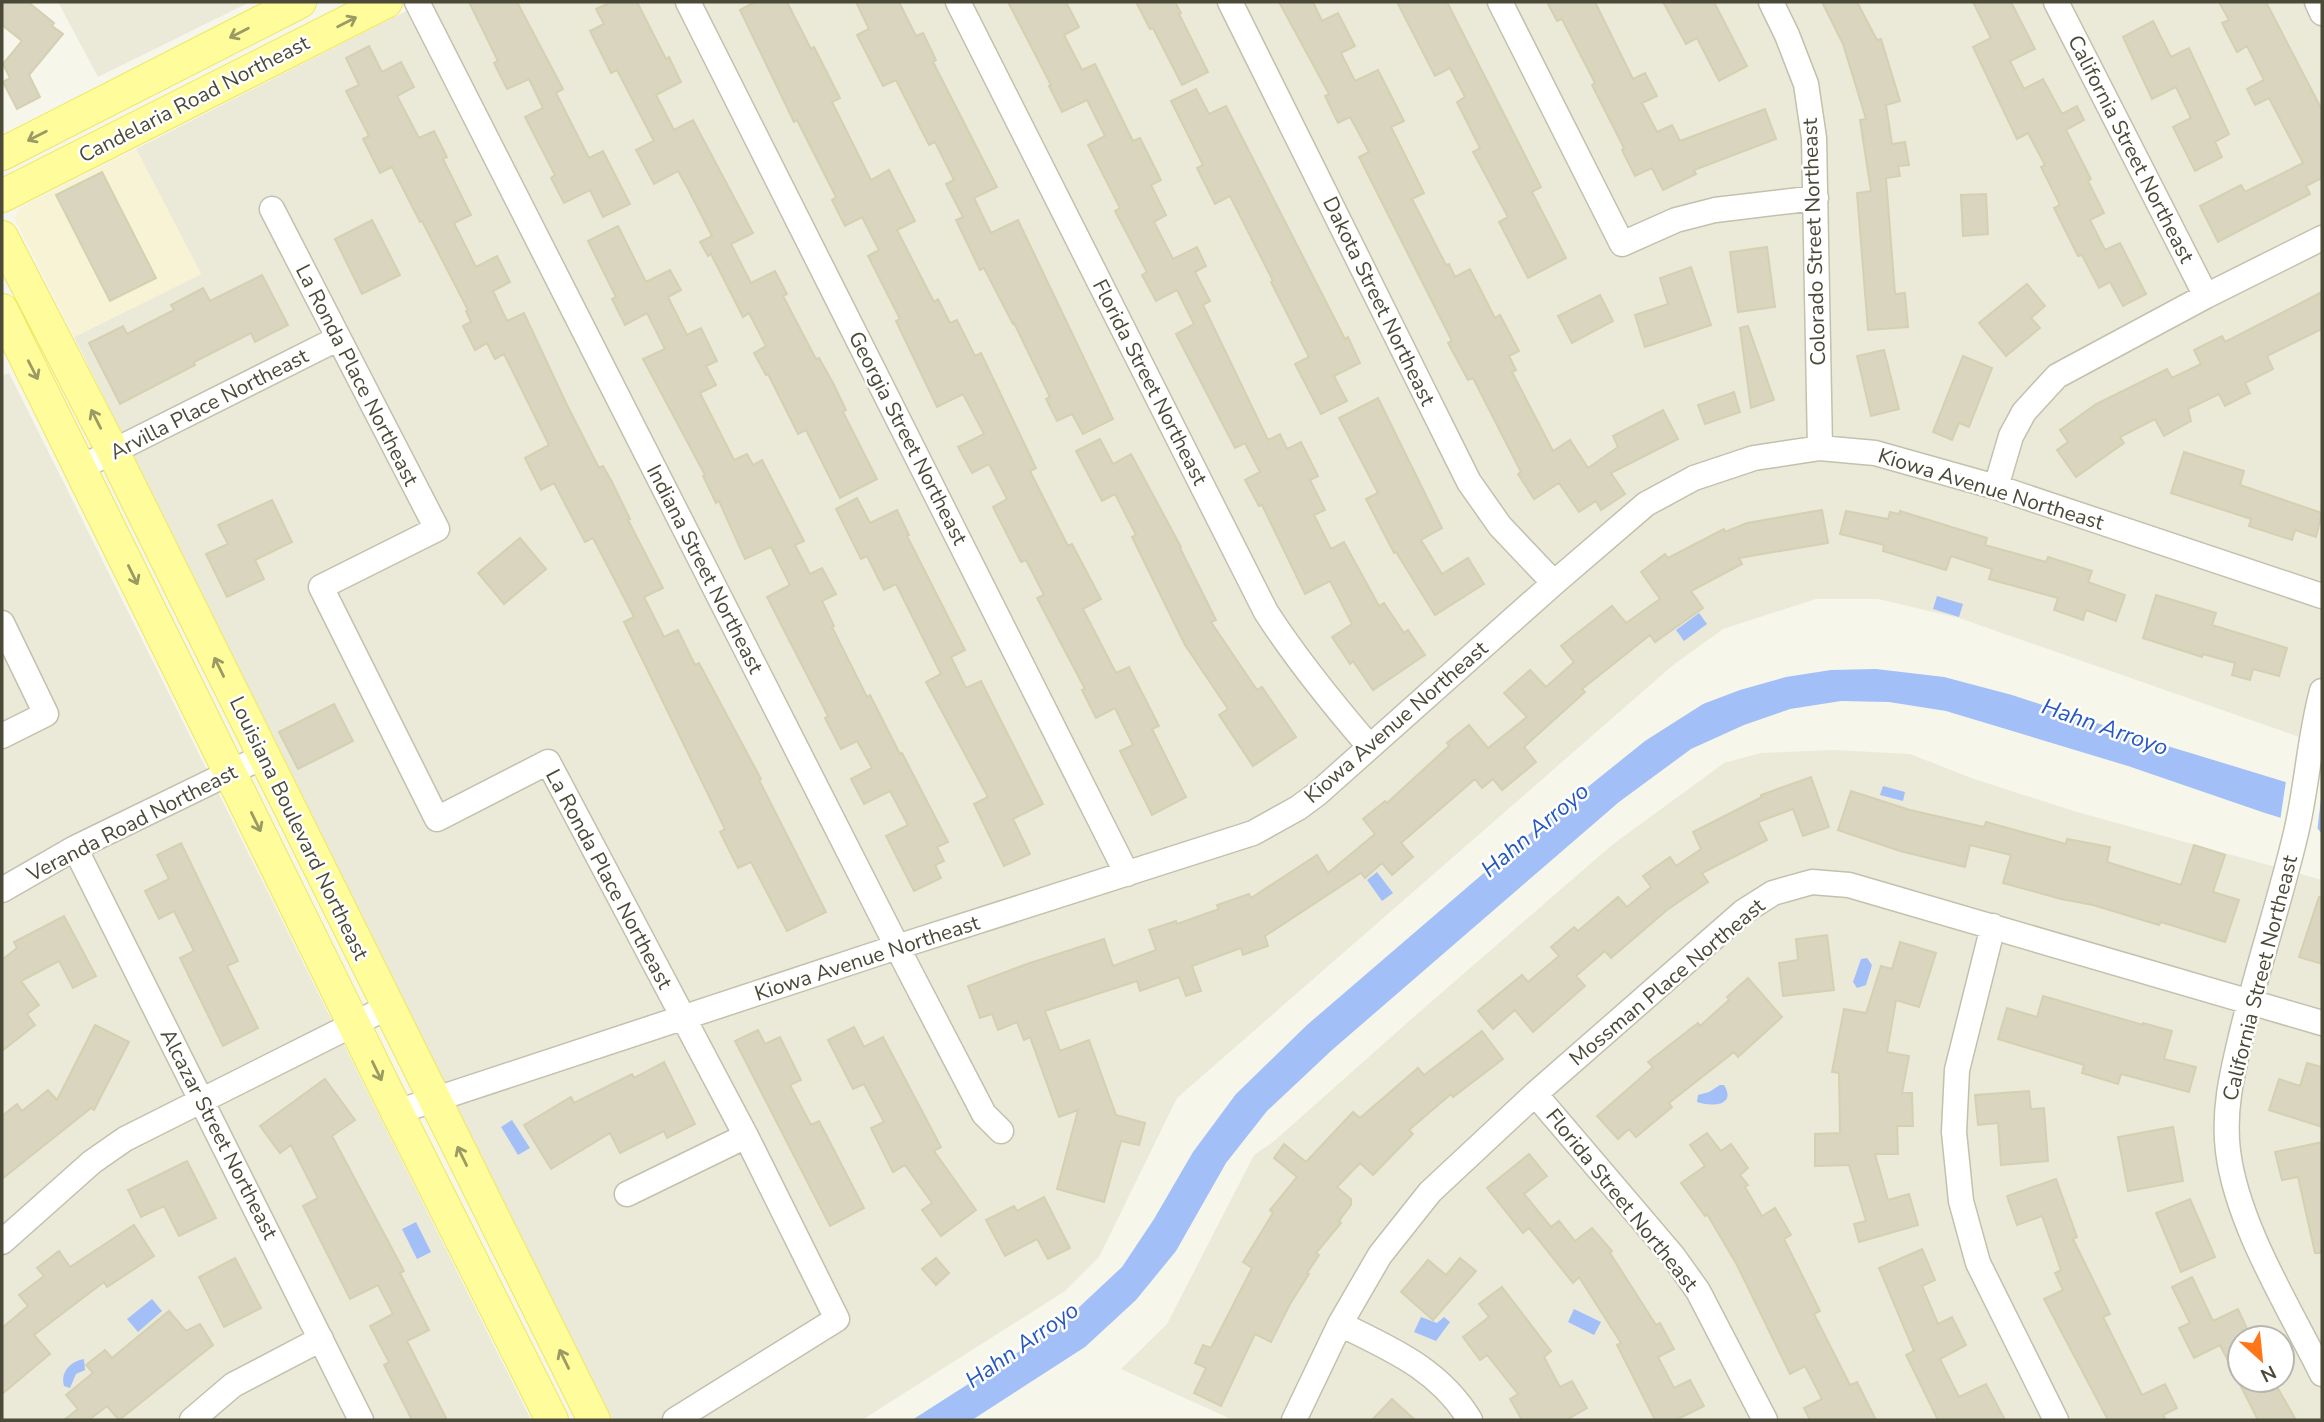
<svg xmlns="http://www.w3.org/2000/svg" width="2324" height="1422" viewBox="0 0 2324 1422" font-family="'Nunito Sans',sans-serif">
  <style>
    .residential { fill: #ebead8; fill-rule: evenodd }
    .commercial { fill: #f9f3d5 }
    .water { fill: #a3bff7 }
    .pier { fill: #f6f6ea }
    .building { fill: #d9d5bf; stroke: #d5d0b1; stroke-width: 2 }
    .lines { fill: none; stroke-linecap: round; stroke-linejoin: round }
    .minor-casing { stroke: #c3c1ac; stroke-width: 27 }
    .major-casing { stroke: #eee861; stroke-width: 34 }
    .minor { stroke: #fff; stroke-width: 24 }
    .major { stroke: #fffc9b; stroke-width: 32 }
    .oneway { stroke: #9c9a64 }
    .labels { text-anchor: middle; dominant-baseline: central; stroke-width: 5; stroke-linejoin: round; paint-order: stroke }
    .street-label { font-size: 21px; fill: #4b4937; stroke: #fff }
    .water-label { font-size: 23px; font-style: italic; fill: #2658c2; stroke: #fff }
  </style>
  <rect width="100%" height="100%" fill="#f6f6ea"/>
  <path class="residential" d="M58,2H250L98,77Z
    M424,2H2322V745L1959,618L1878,599H1816L1723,629L1672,666L1177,1098L1099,1257L1065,1291L862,1420H612L74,337L201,274L136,149Z
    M9,373L531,1420H2V376Z
    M1834,750L1910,754L1974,779L2077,812L2322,880V1420H1233L1121,1369L1167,1324L1254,1155L1273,1142L1408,1022L1612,845L1724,763L1761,753ZM2240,1338H2282V1380H2240Z"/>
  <path class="commercial" d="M136,149L201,274L74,337L15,219L18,211L25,205Z"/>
  <path class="water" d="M1937,596L1963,604L1959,617L1933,609Z
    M1699,613L1707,624L1684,641L1676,630Z
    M1876,669L1944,677L2012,695L2151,741L2322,793V834L2318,829L2265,813L2128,766L1946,711L1889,702L1841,701L1790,709L1744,725L1691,749L1619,802L1332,1050L1267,1111L1226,1163L1176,1251L1136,1300L1085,1347L972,1420H912L1059,1326L1122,1267L1154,1219L1193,1152L1236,1094L1307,1025L1528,835L1645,741L1703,704L1740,690L1786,677L1831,670Z
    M1883,786L1905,792L1903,801L1880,795Z
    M1377,872L1393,893L1382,901L1367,880Z
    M1867,958L1872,965L1866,985L1857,988L1853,982L1861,959Z
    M1720,1085H1724C1737,1106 1711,1107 1697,1102L1698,1095L1709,1092Z
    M512,1120L530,1148L518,1155L501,1127Z
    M416,1222L431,1252L417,1259L402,1229Z
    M152,1299L162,1311L138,1332L127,1319Z
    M1574,1309L1601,1322L1594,1335L1568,1322Z
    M1421,1317L1437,1323L1444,1317L1450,1322L1436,1341L1414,1332Z
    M84,1359L85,1370L76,1374L70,1388L64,1386C60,1372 71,1361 84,1359Z"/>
  <path class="pier" d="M2286,781L2322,790L2317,833L2280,821Z"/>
  <path class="building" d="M2,2H28L54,23L52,26L63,34L29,75L40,97L17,109L3,82L10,78L3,64L22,41L2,25Z
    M469,2H517L563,89L556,93L589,158L603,151L630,204L603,217L590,190L564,203L551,178L555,175L525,117L543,108L529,79L507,89L494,63L498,61Z
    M611,2H637L666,59L669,57L681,82L656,95L674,130L693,120L753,233L731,244L751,283L775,271L787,294L783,296L816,359L819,358L833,383L846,410L843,412L877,479L840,498L806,430L798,434L768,374L766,375L754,353L766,346L749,313L743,317L711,254L708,256L700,242L712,236L687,187L678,171L654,184L636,150L654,141L617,70L611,73L590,31L604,24L596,9Z
    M755,2H787L811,49L814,47L840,98L832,102L871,180L889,170L915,221L897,230L934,302L938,299L950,323L957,320L975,356L981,353L1036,468L1030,471L1068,546L1072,544L1101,599L1083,609L1116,673L1129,667L1159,726L1152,729L1186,797L1152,815L1120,751L1133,745L1115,708L1096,718L1082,690L1085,689L1037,598L1044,595L1026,560L1021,562L993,507L1007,499L989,464L972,473L958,447L984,434L963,394L937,407L896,321L900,319L868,256L879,250L862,217L845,226L832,200L836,197L797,120L794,122L740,10Z
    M856,2H899L916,36L923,33L936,60L933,62L997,187L974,198L991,233L1018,220L1113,419L1083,434L1072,414L1057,421L1046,399L1050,397L1014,323L1013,324L984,268L980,270L956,220L963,217L946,184L954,180L935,142L929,145L896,80L883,86L857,35L869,29Z
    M1008,2H1066L1079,27L1064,35L1082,70L1095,64L1133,141L1140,138L1161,180L1151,185L1166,215L1154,222L1173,259L1197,247L1206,266L1195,272L1210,301L1203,305L1268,440L1280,434L1287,449L1301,442L1318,476L1310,480L1325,510L1314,515L1331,549L1344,542L1379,606L1384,603L1404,633L1408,630L1425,655L1373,690L1353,661L1350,664L1332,637L1352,624L1330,581L1305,594L1262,505L1259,506L1245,480L1260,472L1245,443L1235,448L1176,334L1194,324L1177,290L1156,301L1142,275L1147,272L1115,211L1120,208L1088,145L1105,136L1087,100L1062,112L1049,86L1051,85Z
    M1136,2H1175L1181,13L1179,14L1208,72L1182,85L1153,28L1150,29Z
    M1279,2H1313L1322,21L1338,13L1355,46L1341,53L1355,81L1378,70L1404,121L1391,127L1424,193L1412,199L1446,265L1449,264L1455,277L1470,269L1495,318L1500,315L1519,351L1509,356L1516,370L1512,372L1553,451L1570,440L1588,468L1618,447L1613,436L1663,410L1678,439L1611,473L1625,494L1601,510L1596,501L1579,512L1559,483L1534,499L1518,474L1521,472L1473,378L1468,380L1448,343L1452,341L1359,157L1369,152L1350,117L1338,123L1325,96L1329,94Z
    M1397,2H1447L1541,187L1532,192L1566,258L1528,278L1499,222L1508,217L1473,152L1480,148L1457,102L1465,97L1450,68L1435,76Z
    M1547,2H1595L1633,79L1645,73L1657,96L1642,103L1657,132L1672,125L1680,141L1765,109L1776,139L1694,170L1696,174L1663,190L1652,168L1635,176L1622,150L1624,148L1592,85L1595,83L1562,19L1557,21Z
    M1663,2H1714L1747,66L1719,81L1697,38L1686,44Z
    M1822,2H1857L1877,40L1881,39L1900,101L1886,105L1892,144L1905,142L1909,165L1898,166L1900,176L1886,178L1895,294L1905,293L1908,327L1868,330L1857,193L1871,191L1860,120L1866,119L1843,44Z
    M1973,2H2011L2035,49L2010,61L2024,89L2043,79L2062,114L2077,106L2084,120L2066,130L2091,179L2088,181L2104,213L2090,220L2105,250L2120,243L2146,294L2123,306L2110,282L2099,288L2082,255L2078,256L2054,208L2060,205L2041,167L2045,165L2028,133L2017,139L1973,47L1991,38Z
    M2219,2H2266L2322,110V178L2306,186L2310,194L2218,242L2200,206L2241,185L2245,192L2303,163L2269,98L2255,105L2247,89L2264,80L2247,46L2237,52L2222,23L2229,20Z
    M2153,21L2171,57L2189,48L2229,134L2215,142L2222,157L2195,171L2173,127L2191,118L2176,87L2152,99L2123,37Z
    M369,46L382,72L401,62L414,87L397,96L419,138L434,131L447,157L443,159L471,215L454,223L476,267L497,256L510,282L493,291L507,321L524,313L566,403L599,468L603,466L612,482L630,519L628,520L663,588L644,597L664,637L678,630L695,665L699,663L761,779L759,780L826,912L787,931L751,862L738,868L720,832L725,829L624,622L634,617L593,538L585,542L554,483L541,490L525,458L549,445L504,354L495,359L487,343L475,350L463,326L471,322L466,311L468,310L422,221L420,222L392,167L380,173L363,139L369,136L346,91L359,85L346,58Z
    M1196,89L1209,114L1226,106L1345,339L1348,337L1360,363L1334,376L1347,401L1321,414L1295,364L1309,357L1271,282L1273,281L1230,196L1215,204L1197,168L1203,165L1171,101Z
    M102,172L156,278L110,301L56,195Z
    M1986,194L1988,234L1963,236L1961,195Z
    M372,220L400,275L362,294L335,239Z
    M618,226L646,282L670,270L681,290L668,297L687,335L701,328L717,361L706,366L716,385L700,393L734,460L747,454L753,465L762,460L804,541L795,545L810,574L822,568L836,594L822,601L834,626L832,627L867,697L870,695L900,754L902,753L948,842L937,847L944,861L935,865L941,878L914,891L886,836L908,825L890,791L864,804L851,779L872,768L857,741L841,749L825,718L828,716L767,597L790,585L771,547L745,559L719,501L716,503L703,476L705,475L643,359L665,349L647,313L625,325L612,299L616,297L588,241Z
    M1767,247L1775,307L1738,312L1730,252Z
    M1691,267L1711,325L1645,347L1635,315L1668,304L1660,278Z
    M262,275L288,325L255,342L251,333L194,362L195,365L120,404L89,343L123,326L127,334L174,310L171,305L203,288L210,301Z
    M2027,284L2045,306L2031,318L2040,328L2006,356L1979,323Z
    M2322,292V329L2267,356L2273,369L2245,383L2250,393L2225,406L2219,394L2188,409L2191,421L2164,436L2155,419L2120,437L2124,443L2076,477L2057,450L2068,442L2060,430L2096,404L2167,369L2172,378L2201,364L2194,350L2222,336L2225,342Z
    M1600,295L1613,321L1572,343L1558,316Z
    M1748,326L1774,400L1751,408L1740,328Z
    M1884,350L1899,409L1871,416L1857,356Z
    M1963,356L1992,368L1969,427L1959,423L1952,440L1933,432Z
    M1734,392L1740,412L1705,424L1698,405Z
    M1378,398L1442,528L1421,540L1442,574L1468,558L1484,584L1435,615L1396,552L1394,553L1366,499L1378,493L1339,418Z
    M1100,439L1113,464L1131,454L1181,547L1180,548L1216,620L1211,622L1257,690L1262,687L1296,737L1253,766L1219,715L1228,709L1185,645L1132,537L1136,535L1115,494L1102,501L1076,451Z
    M2184,452L2244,471L2240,485L2322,513L2316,537L2295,530L2292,540L2249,526L2251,519L2171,493Z
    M857,498L870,523L897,510L909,535L907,536L965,650L951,657L966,688L981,681L1043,804L1013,819L1030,854L1004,866L974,804L988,797L926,682L941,674L896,584L884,590L867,556L861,559L836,509Z
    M272,500L292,542L255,560L264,579L227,597L206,554L228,544L218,525Z
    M1822,510L1828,543L1739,558L1742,564L1691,591L1703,608L1655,642L1650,635L1582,689L1585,692L1524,747L1536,762L1502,790L1493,779L1482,788L1475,779L1401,843L1413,857L1392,875L1382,863L1365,878L1361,873L1265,936L1268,946L1243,955L1241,948L1192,966L1201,991L1186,996L1179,977L1140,991L1137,981L1045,1011L1060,1051L1089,1040L1116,1115L1145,1123L1139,1145L1121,1141L1104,1202L1057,1189L1078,1110L1059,1117L1030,1037L1024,1040L1017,1022L998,1030L992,1014L980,1018L968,986L1027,964L1104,939L1113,966L1156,950L1149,930L1176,921L1177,924L1219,909L1217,905L1249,894L1251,898L1317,855L1328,873L1375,834L1363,819L1385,801L1387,803L1449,746L1447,743L1469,725L1488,748L1527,717L1504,693L1530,670L1546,687L1574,662L1561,646L1612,606L1626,623L1660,599L1641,572L1665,554L1668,558L1724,529L1725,532L1747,523Z
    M1846,511L1888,519L1890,512L1899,514L1900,511L1987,538L1985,545L2046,562L2048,557L2092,571L2088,582L2125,595L2116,621L2086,610L2083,620L2054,610L2058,598L1989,579L1992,569L1951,556L1946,570L1883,551L1884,545L1840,534Z
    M520,538L546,569L504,604L478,573Z
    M2156,595L2216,613L2212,625L2287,648L2279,676L2253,669L2250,680L2232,675L2235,663L2203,654L2202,657L2143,638Z
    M334,704L353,741L298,769L279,732Z
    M1811,777L1829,827L1803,836L1793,809L1758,822L1767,840L1702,873L1708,882L1667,910L1611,958L1605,951L1576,976L1585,986L1533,1032L1515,1010L1493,1029L1478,1011L1522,975L1528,982L1559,956L1551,947L1574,927L1578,931L1618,897L1627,907L1651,887L1643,876L1670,857L1676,866L1701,849L1693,832L1762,797L1761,795Z
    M1851,791L1910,810L1984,827L1986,822L2066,844L2067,839L2110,847L2107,862L2181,885L2194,845L2225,855L2213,892L2239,900L2225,942L2161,922L2159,925L2093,905L2061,899L2003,883L2011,855L1970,845L1965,867L1900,851L1838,830Z
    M181,843L238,961L227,966L258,1028L223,1046L180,958L194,951L174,911L159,919L145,891L169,879L157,855Z
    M2319,897H2322V964L2299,957Z
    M64,916L96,976L73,988L59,961L21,981L39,1005L27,1014L35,1025L2,1051V957L3,959L17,948L14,942Z
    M1827,935L1834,990L1783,996L1779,963L1798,960L1796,939Z
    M1900,942L1936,953L1919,1007L1896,1000L1887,1052L1909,1056L1902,1093H1912L1913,1126H1897L1898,1154H1875L1888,1200L1909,1194L1918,1225L1859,1242L1854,1224L1866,1221L1849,1165L1815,1166V1134L1840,1133L1839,1073L1832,1072L1844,1009L1866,1013L1881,966L1892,969Z
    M1748,978L1782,1017L1738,1057L1734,1052L1669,1103L1672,1107L1636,1137L1629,1129L1618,1139L1597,1116L1653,1067L1648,1062L1698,1023L1700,1026L1729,1000L1727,997Z
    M2043,996L2143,1025V1023L2172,1031L2164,1059L2196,1067L2189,1092L2121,1074L2118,1084L2082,1073L2084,1065L1998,1039L2007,1008L2037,1017Z
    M95,1025L129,1042L94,1110L91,1108L2,1179V1116L17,1104L22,1111L48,1090L57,1100Z
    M854,1027L864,1047L883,1037L941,1147L934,1151L976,1210L941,1236L922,1210L932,1203L905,1165L893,1172L871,1128L884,1122L864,1084L853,1089L828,1040Z
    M758,1030L765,1044L780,1037L801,1080L790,1085L811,1125L819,1121L864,1208L830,1226L735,1041Z
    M1482,1031L1503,1059L1453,1097L1451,1094L1409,1130L1413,1134L1373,1175L1360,1163L1337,1187L1351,1199V1205L1339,1221L1341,1223L1316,1253L1319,1255L1307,1273L1309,1274L1290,1304L1271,1342L1255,1334L1221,1406L1194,1393L1206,1368L1195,1363L1203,1345L1211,1348L1252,1268L1243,1262L1273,1213L1270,1210L1297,1177L1274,1158L1284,1144L1306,1162L1353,1112L1360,1118L1418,1068L1424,1075Z
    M664,1062L695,1124L667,1138L664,1131L620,1153L610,1133L551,1169L524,1125L571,1097L574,1103L632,1074L634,1078Z
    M2307,1063L2322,1067V1127L2269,1110L2279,1079L2300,1086Z
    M325,1079L355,1120L332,1136L404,1271L400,1273L429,1330L407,1341L447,1420H412L384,1365L389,1362L370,1326L393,1314L378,1285L350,1299L303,1206L318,1198L291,1145L280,1153L260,1126Z
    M2029,1091L2031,1109L2044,1108L2048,1161L2001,1165L1998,1123L1978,1125L1975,1095Z
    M2173,1127L2183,1181L2128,1191L2118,1137Z
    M1707,1133L1721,1151L1731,1144L1748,1168L1740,1175L1748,1185L1745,1187L1762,1216L1775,1208L1791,1235L1784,1239L1820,1311L1814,1314L1850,1385L1857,1382L1876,1420H1810L1804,1408L1822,1399L1805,1366L1790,1374L1737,1265L1707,1214L1705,1216L1681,1183L1705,1166L1690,1145Z
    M2322,1142V1253H2315L2298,1177L2282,1180L2275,1152Z
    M1529,1154L1547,1176L1524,1194L1551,1227L1559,1221L1575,1241L1592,1228L1612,1251L1610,1253L1656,1325L1660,1323L1674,1349L1658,1357L1674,1388L1690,1380L1704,1406L1676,1420H1655L1617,1345L1621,1343L1579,1277L1573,1283L1529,1228L1523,1233L1487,1188Z
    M187,1161L216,1218L179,1236L164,1206L141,1217L128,1190Z
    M2056,1179L2077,1237L2073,1239L2110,1314L2103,1317L2142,1395L2165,1384L2177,1408L2163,1415L2166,1420H2108L2044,1299L2063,1290L2055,1273L2061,1270L2042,1216L2017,1225L2007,1196Z
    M1044,1197L1070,1248L1048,1259L1037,1239L1005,1256L986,1220L1014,1206L1017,1211Z
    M2190,1199L2215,1257L2181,1272L2156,1213Z
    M134,1225L154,1256L107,1287L104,1282L34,1335L50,1354L2,1394V1328L28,1306L19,1295L44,1276L37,1268L59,1251L70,1267Z
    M1922,1249L1935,1280L1922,1286L1938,1324L1952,1317L1966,1345L1940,1359L1959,1397L1986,1384L2005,1420H1938L1906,1355L1914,1351L1879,1268Z
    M235,1258L261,1308L224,1327L199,1277Z
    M936,1258L949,1273L936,1285L922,1269Z
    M1460,1258L1476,1271L1433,1320L1401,1292L1428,1260L1446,1275Z
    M2192,1277L2213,1321L2238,1309L2248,1331L2252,1338H2240V1380H2273L2296,1420H2258L2220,1345L2194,1358L2179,1328L2190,1323L2172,1287Z
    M1502,1287L1551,1351L1544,1357L1560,1387L1572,1381L1587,1408L1566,1420H1522L1510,1399L1518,1394L1487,1355L1480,1360L1463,1337L1489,1317L1479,1304Z
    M169,1311L186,1331L200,1324L213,1345L119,1420L107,1406L89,1420H64L78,1409L66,1395L93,1373L86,1365L105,1350L112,1358Z
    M1392,1399L1415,1420H1372Z"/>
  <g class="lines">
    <g class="minor-casing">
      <path id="minor" d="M417,2L908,968L984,1114L1001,1131
        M688,2L1127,874
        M958,2L1266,612C1297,660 1332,703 1369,746
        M1230,2L1469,482L1500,526L1554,583
        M1500,2L1622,244L1676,220L1715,210L1816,198
        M1771,2L1787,35L1806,84L1814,138L1820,448
        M2056,2L2206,296
        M2317,2L2322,13
        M272,209L437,529L321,587L437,819L548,762L746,1136L837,1319L675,1420
        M80,468L337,339
        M1996,487L2011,436L2024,412L2057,376L2206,296L2322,238
        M2,623L46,714L2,736
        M2322,691C2309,739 2307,789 2295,837C2279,904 2257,969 2241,1036C2232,1074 2223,1111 2228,1151C2237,1225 2289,1307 2322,1374
        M75,848L361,1420
        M2,890L75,848L264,756
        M1993,926L1957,1070L1954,1132L1961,1201L1978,1263L2056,1420
        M1535,1094L1673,1256L1698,1291L1765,1420
        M397,1112L897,947L1253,833L1298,808L1317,794L1554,583L1646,504L1694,478L1754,458L1820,448L1875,453L1996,487L2322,596
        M627,1194L746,1136
        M2,1242L92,1162L125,1139L388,1007
        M1340,1324C1391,1349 1439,1369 1470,1420
        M192,1420L233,1385L321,1339
        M1294,1420L1340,1324L1380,1255L1430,1192L1535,1094L1743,912L1773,893L1812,882L1849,885L2322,1023"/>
    </g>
    <g class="major-casing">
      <path id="major" d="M2,154L300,2
        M2,196L386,2
        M2,237L113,452L594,1420
        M2,310L397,1112L552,1420"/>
    </g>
    <use href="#minor" class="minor"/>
    <use href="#major" class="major"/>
  </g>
  <defs><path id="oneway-shaft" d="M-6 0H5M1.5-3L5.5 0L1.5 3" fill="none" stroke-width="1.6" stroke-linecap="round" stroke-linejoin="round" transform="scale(1.75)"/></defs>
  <g class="oneway">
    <use href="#oneway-shaft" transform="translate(347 22) rotate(-27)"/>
    <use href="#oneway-shaft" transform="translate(239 33) rotate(153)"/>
    <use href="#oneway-shaft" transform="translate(37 136) rotate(153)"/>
    <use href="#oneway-shaft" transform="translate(33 370) rotate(63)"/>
    <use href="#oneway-shaft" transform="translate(96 419) rotate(-117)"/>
    <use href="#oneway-shaft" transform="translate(133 575) rotate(64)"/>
    <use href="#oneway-shaft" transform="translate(219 667) rotate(-116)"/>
    <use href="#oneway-shaft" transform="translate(256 822) rotate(64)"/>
    <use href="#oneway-shaft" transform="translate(377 1071) rotate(64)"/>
    <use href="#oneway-shaft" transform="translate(462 1156) rotate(-116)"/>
    <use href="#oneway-shaft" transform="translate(564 1359) rotate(-116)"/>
  </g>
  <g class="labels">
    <g class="street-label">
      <text transform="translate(194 99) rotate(-27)">Candelaria Road Northeast</text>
      <text transform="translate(2131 149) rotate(63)">California Street Northeast</text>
      <text transform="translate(1814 242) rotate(-92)">Colorado Street Northeast</text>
      <text transform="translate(1379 301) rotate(64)">Dakota Street Northeast</text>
      <text transform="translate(357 375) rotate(63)">La Ronda Place Northeast</text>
      <text transform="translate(1150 382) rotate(63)">Florida Street Northeast</text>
      <text transform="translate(209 404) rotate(-27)">Arvilla Place Northeast</text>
      <text transform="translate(908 438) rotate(63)">Georgia Street Northeast</text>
      <text transform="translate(1991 489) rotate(17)">Kiowa Avenue Northeast</text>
      <text transform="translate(705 569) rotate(63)">Indiana Street Northeast</text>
      <text transform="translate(1396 722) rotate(-41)">Kiowa Avenue Northeast</text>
      <text transform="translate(132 823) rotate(-27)">Veranda Road Northeast</text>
      <text transform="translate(299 828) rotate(64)">Louisiana Boulevard Northeast</text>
      <text transform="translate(609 879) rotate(62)">La Ronda Place Northeast</text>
      <text transform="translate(867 958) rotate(-18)">Kiowa Avenue Northeast</text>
      <text transform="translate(2260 978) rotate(-76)">California Street Northeast</text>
      <text transform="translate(1667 982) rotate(-40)">Mossman Place Northeast</text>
      <text transform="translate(219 1134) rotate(63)">Alcazar Street Northeast</text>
      <text transform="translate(1622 1200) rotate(51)">Florida Street Northeast</text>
    </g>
    <g class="water-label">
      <text transform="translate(2105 727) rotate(19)">Hahn Arroyo</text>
      <text transform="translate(1535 830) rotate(-40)">Hahn Arroyo</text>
      <text transform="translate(1022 1345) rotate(-35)">Hahn Arroyo</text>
    </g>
  </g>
  <rect width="2324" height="1422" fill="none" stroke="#4b4937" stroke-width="7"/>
  <g transform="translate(2261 1359) rotate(153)"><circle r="33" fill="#ffffff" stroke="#b7b6af" stroke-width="2"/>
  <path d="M0-5L12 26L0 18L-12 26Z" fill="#ff7619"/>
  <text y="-10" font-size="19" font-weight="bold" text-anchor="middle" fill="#4b4937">N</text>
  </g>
</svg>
